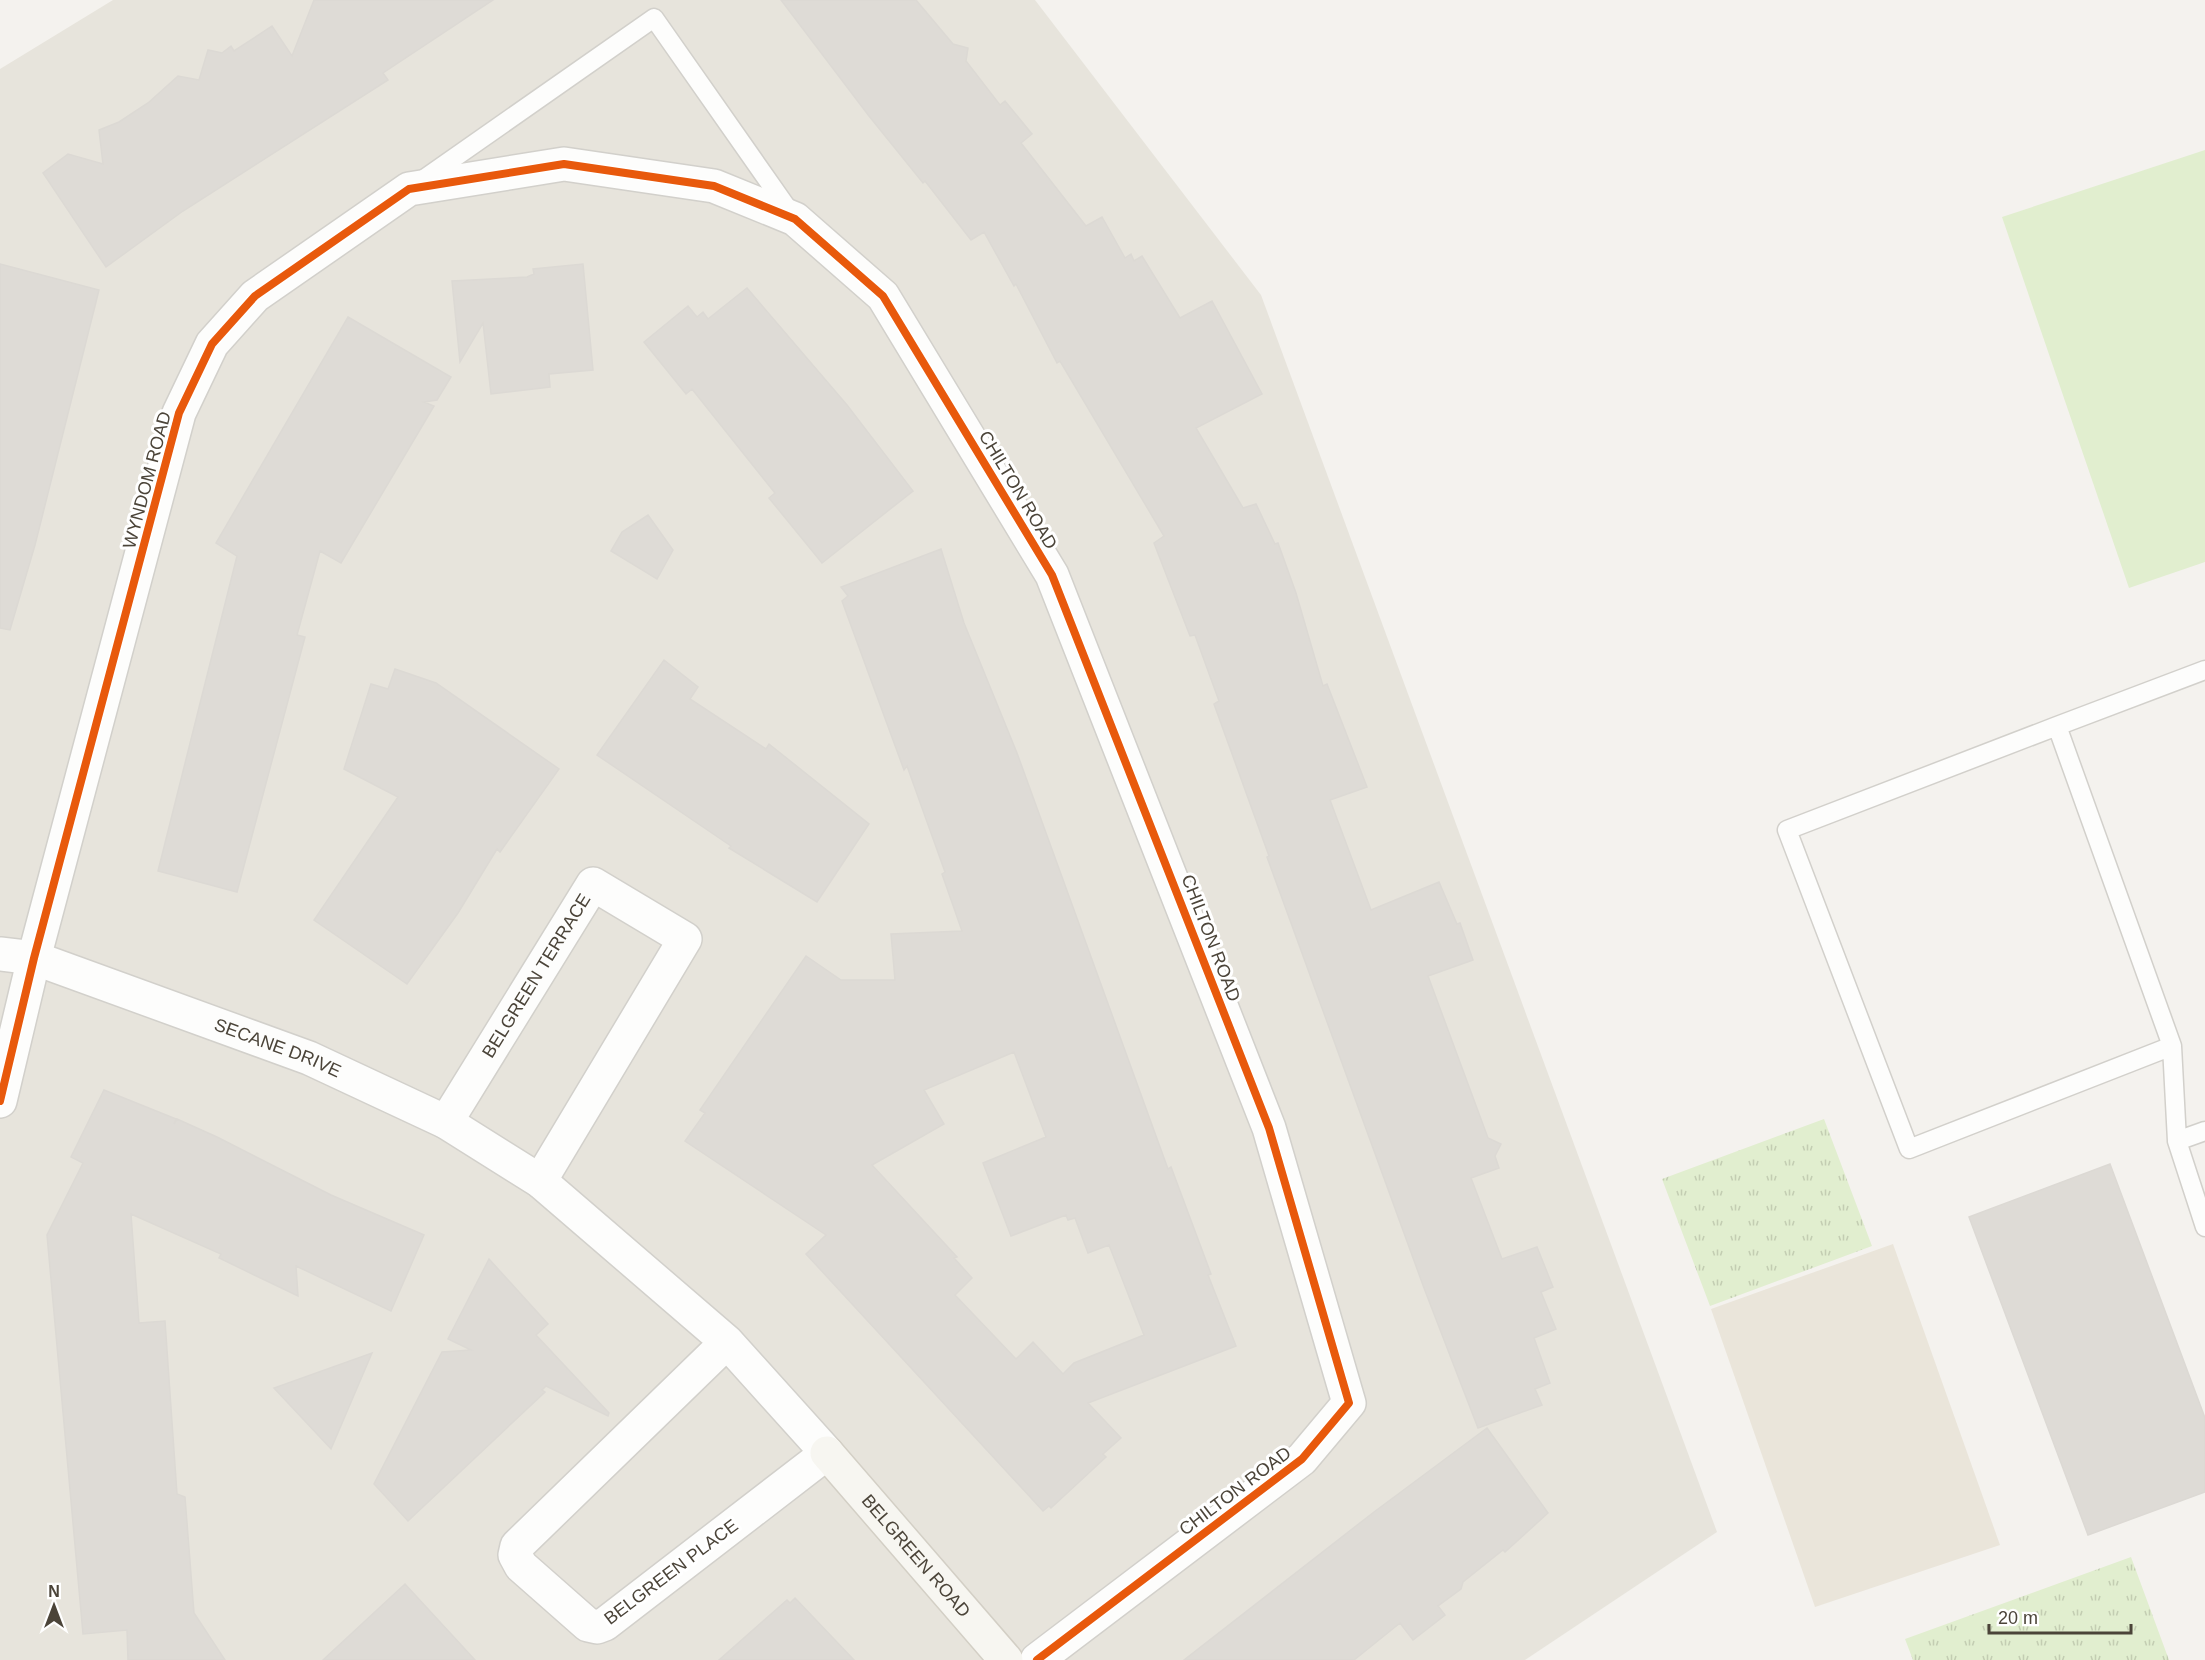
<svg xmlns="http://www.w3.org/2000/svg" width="2205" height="1660" viewBox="0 0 2205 1660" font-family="Arial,sans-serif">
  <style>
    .residential { fill: #e7e4dc }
    .education { fill: #eae5da }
    .park { fill: url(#park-tufts) }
    .garden { fill: #e1eecf }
    .building { fill: #dedbd6; stroke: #dcd9d4; stroke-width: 1.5; fill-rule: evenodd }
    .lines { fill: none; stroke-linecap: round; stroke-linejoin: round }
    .lane-casing { stroke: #d2d0cb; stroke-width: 21 }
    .street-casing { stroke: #d2d0cb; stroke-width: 36 }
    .secondary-casing { stroke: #d3cfc5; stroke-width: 36 }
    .lane { stroke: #fdfdfc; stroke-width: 18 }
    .street { stroke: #fdfdfc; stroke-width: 33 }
    .secondary { stroke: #f7f6f1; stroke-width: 33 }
    .cycleway-casing { stroke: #fff; stroke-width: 11 }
    .cycleway { stroke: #e8590c; stroke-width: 8 }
    .labels { text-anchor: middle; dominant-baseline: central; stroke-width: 6; stroke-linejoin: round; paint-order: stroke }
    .street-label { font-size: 18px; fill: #4b4439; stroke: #fff }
  </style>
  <defs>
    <pattern id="park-tufts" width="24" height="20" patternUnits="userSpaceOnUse" patternTransform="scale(1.5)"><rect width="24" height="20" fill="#e1eecf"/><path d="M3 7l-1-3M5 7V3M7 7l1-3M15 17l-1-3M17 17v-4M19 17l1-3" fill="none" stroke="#c3cdb2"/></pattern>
  </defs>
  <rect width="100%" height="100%" fill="#f4f2ee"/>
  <path class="residential" d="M113,0H1035L1261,295L1717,1532L1525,1660H0V69Z"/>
  <path class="education" d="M1893,1244L2000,1545L1815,1607L1711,1309Z"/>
  <path class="park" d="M1824,1119L1872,1246L1710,1306L1662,1179Z
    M2131,1557L2169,1660H1913L1905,1639Z"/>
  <path class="garden" d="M2205,150V562L2129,588L2002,217Z"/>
  <path class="building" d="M314,0H493L383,73L388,80L183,211L106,267L43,173L68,154L103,164L99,130L119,122L148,103L178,76L199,80L208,50L222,53L231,46L234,51L272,26L292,56Z
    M781,0H916L953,44L968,48L966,61L1000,105L1005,101L1032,134L1021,143L1086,226L1102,217L1125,258L1131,254L1134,261L1142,256L1180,318L1212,301L1262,394L1196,428L1243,508L1256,504L1275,544L1278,543L1296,593L1323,686L1327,684L1367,787L1330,800L1371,910L1439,882L1457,924L1460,923L1473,960L1428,976L1488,1138L1501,1144L1495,1156L1499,1168L1471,1178L1502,1259L1537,1247L1553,1287L1541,1292L1556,1329L1534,1338L1550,1383L1535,1389L1542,1405L1478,1428L1424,1288L1267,857L1269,856L1214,704L1219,701L1195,635L1190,636L1154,543L1164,536L1060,361L1057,363L1016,284L1014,286L984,232L971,240L925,181L923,183L869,116Z
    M0,264L99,290L35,545L10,630L0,628Z
    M583,264L593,370L549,374L550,387L491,394L483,323L460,362L452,281L527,277L534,274L533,269Z
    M747,288L847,405L913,491L822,563L769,498L775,493L692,389L686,394L644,342L688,306L697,317L703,312L708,319Z
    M348,317L451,377L437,400L424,402L434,406L341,563L320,551L297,635L305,637L237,892L158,871L237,556L216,543Z
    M648,515L673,550L657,579L611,551L622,532Z
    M941,549L964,623L1017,753L1168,1169L1171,1167L1211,1274L1208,1275L1236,1346L1088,1403L1121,1438L1103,1454L1106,1457L1051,1508L1049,1506L1043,1511L806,1254L826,1235L685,1141L705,1113L700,1110L806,956L841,980H895L891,934L962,931L942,874L945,872L907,766L904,770L842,601L848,596L841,587ZM1014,1052L1046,1137L983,1163L1011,1236L1066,1215L1068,1220L1075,1218L1088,1253L1109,1245L1144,1335L1074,1363L1063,1374L1033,1342L1016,1359L955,1295L972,1278L954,1258L957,1257L872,1165L944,1124L924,1090Z
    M664,660L698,687L690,699L766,749L769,744L869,824L817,902L729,848L731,846L597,755Z
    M395,669L436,683L559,769L500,852L497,849L458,913L407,984L314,920L398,797L344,769L371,684L388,689Z
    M104,1090L176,1119L174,1124L177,1119L217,1137L331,1195L424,1235L391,1311L296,1266L298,1296L219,1258L221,1254L131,1214L139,1323L165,1321L177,1494L185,1497L194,1613L225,1660H128L127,1630L83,1634L47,1235L83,1163L71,1157Z
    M2110,1164L2205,1418V1492L2088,1535L1969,1217Z
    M489,1259L548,1324L536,1335L609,1413L608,1416L546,1386L542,1390L545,1392L408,1521L374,1484L442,1352L471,1350L448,1339Z
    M372,1353L331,1449L274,1388Z
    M1487,1428L1548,1513L1505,1552L1503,1550L1463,1582L1461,1589L1438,1606L1445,1615L1413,1640L1400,1623L1354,1660H1184L1374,1512Z
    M405,1584L475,1660H323Z
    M795,1598L854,1660H719L787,1600L790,1603Z"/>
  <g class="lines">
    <g class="lane-casing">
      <path id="lane" d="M421,181L654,18L790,212
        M2057,726L2205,670
        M2172,1046L1909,1149L1787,830L2057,726L2172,1046L2177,1141
        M2205,1131L2177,1141L2205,1227"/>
    </g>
    <g class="street-casing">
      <g id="street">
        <path id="s1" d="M0,954L34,958L309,1058L446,1122L540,1181L727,1342L827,1453L605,1624L597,1627L588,1625L521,1566L515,1555L517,1546L727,1342"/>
        <path d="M0,1101L34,958L179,413L212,344L255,296L409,189L564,164L714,186L795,219L883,296L1052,575L1269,1128L1349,1403L1302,1459L1037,1660"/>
        <path id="s2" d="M446,1122L593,884L685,939L540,1181"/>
      </g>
    </g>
    <g class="secondary-casing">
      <g id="secondary">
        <path id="s3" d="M827,1453L1006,1660"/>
      </g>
    </g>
    <use href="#lane" class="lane"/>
    <use href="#street" class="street"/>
    <use href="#secondary" class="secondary"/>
    <g class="cycleway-casing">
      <path id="cycleway" d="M0,1101L34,958L179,413L212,344L255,296L409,189L564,164L714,186L795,219L883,296L1052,575L1269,1128L1349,1403L1302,1459L1037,1660"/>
    </g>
    <use href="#cycleway" class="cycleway"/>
  </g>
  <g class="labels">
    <g class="street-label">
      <text transform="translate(147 480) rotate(-75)">WYNDOM ROAD</text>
      <text transform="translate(1018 490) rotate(59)">CHILTON ROAD</text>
      <text transform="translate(1211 938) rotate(69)">CHILTON ROAD</text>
      <text stroke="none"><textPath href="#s2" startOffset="172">BELGREEN TERRACE</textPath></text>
      <text stroke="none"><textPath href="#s1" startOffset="294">SECANE DRIVE</textPath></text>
      <text transform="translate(1235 1491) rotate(-37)">CHILTON ROAD</text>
      <text stroke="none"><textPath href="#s3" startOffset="136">BELGREEN ROAD</textPath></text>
      <text transform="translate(671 1572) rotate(-37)">BELGREEN PLACE</text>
    </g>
  </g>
  <g transform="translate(54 1606)" stroke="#ffffff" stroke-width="4.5" paint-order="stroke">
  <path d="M0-4.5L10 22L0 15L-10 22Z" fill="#4b4439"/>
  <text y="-9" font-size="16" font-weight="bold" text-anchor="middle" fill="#4b4439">N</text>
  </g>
  <path d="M1989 1624v9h142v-9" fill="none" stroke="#4b4439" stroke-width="3"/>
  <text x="1998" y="1624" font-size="18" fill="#4b4439" stroke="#ffffff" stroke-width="4.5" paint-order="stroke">20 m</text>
</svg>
